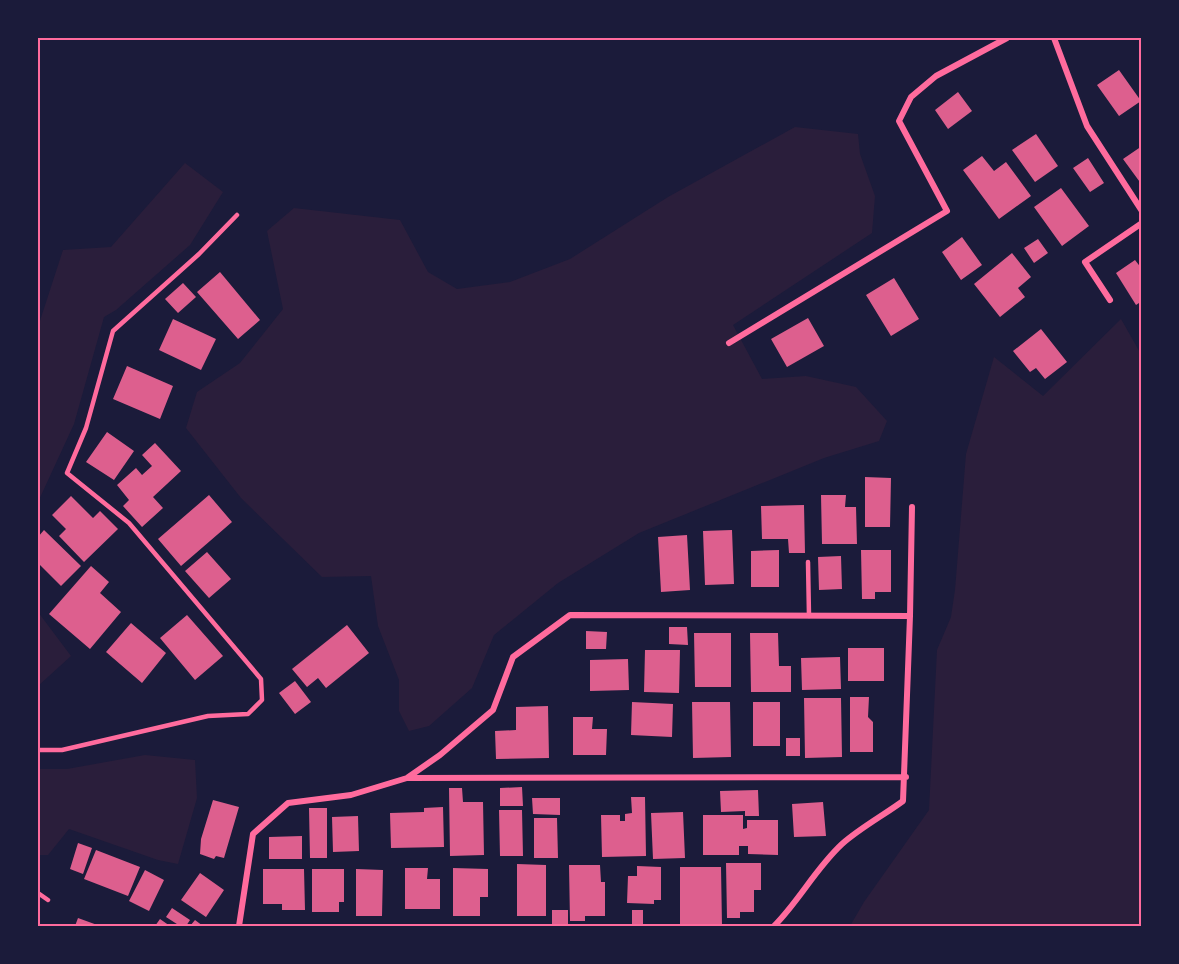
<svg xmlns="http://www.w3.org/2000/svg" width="1179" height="964" viewBox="0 0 1179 964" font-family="'Archivo Narrow',sans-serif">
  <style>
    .green { fill: #2a1e3b }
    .building { fill: #dd5f8e }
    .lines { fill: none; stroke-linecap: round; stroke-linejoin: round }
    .service { stroke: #ff6b9d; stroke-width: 4.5 }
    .minor { stroke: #ff6b9d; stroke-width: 6 }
    .neatline { fill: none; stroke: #ff6b9d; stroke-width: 2 }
  </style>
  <rect width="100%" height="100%" fill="#1b1b3a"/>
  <path class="green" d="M795,127L858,134L860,154L875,196L872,233L733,325L762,379L806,376L856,387L887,421L879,441L824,458L639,533L558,583L494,635L472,688L429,726L409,731L399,711V680L378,626L371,576L322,577L241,498L186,428L197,392L240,363L283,309L267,231L294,208L400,220L428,272L457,289L510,282L570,259L668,197Z
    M185,163L223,192L190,245L116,310L104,317L74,424L38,502V327L63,250L111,247Z
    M1121,319L1142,356L1141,926H850L864,902L929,810L937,650L951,617L955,590L966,454L994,357L1043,396Z
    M38,612L71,656L38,686Z
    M145,755L195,760L197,798L178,864L158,860L69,829L48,855H38V769H67Z"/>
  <path class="building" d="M1119,70L1141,101L1119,116L1097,85Z
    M958,92L972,111L948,129L935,110Z
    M1036,134L1058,166L1035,182L1012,150Z
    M1142,146V185L1123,159Z
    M982,156L994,171L1006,162L1031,196L999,219L963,170Z
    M1088,158L1104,183L1090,192L1073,168Z
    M1061,188L1089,226L1062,246L1034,207Z
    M962,237L982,265L961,280L942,252Z
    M1038,239L1048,253L1034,263L1024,248Z
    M1012,253L1031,277L1018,288L1025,297L1000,317L974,284Z
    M1135,260L1142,269V301L1136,305L1116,273Z
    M220,272L260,320L238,339L197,292Z
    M894,278L919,319L891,336L866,295Z
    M183,283L196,297L178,313L165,299Z
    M808,318L824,346L787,367L771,339Z
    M173,319L216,339L201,370L159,350Z
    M1041,329L1067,362L1045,379L1036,368L1030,372L1013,351Z
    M127,366L173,386L160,419L113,399Z
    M107,432L134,451L114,480L86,462Z
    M155,443L181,471L153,497L163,508L142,527L123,506L129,500L117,485L136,468L142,475L152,466L142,455Z
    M865,477L891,478L890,527H865Z
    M209,495L232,522L181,566L158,539Z
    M821,495H846L845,507H856L857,544H822Z
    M71,496L93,518L100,511L118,529L84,562L59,536L66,529L52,515Z
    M804,505L805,553H789L788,539H762L761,506Z
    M44,530L81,566L61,586L38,563V537Z
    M732,530L734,584L705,585L703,531Z
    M687,535L690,590L661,592L658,537Z
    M779,550V587H751V551Z
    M861,550H891V592H875V599H862Z
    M207,552L231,579L209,598L185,571Z
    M841,556L842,589L819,590L818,557Z
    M91,566L109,582L100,593L121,612L90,649L49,614Z
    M187,615L223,656L195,680L160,638Z
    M131,623L166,653L142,683L106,652Z
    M347,625L369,653L326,688L318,678L307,687L292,669Z
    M669,627H687L688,645L669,644Z
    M586,631L607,632L606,649H586Z
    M694,633H731V687H695Z
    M750,633H778L779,666H791V692H751Z
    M848,648H884V681H848Z
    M645,650H680L679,693L644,692Z
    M840,657L841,689L802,690L801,658Z
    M628,659L629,690L590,691V660Z
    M295,681L311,702L295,714L279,693Z
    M850,697H869L868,717L873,722V752H850Z
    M804,698H841L842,757L805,758Z
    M632,702L673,704L672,737L631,735Z
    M692,702H730L731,757L693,758Z
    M753,702H780V746H753Z
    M548,706L549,758L496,759L495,731L516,730V707Z
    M573,717H593L592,729H607L606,755H573Z
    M786,738H800V756H786Z
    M522,787L523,806H500V788Z
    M449,788H462L463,802H483L484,855L450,856Z
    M758,790L759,816H745V811L721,812L720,791Z
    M631,797H645L646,856L602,857L601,815H620V821H625V814L632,813Z
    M532,798H560V815L533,814Z
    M213,800L239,807L224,858L216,856L214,859L200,854L201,839Z
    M823,802L826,836L794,837L792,804Z
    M443,807L444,847L391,848L390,813L424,812V808Z
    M309,808H327V858H310Z
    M499,810H522L523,856H500Z
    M683,812L685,858L653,859L651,813Z
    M703,815H743V829L747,828V820H778V855L748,854V846H739V855H703Z
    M358,816L359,851L333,852L332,817Z
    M534,818H557L558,858H534Z
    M302,836V859H269V837Z
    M78,843L92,848L83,874L70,869Z
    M96,850L140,867L128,896L84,879Z
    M726,863H761V890H754V912H740V918H727Z
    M517,864L546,865V916H517Z
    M569,865H600L601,882H605V916H585V921H570Z
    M637,866L661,867V900H654V904L627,903L628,876H637Z
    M680,867H721L722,926H680Z
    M405,868H428L427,879H440V909H405Z
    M453,868L488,869V897H480V916H453Z
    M263,869H304L305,910H282V904H263Z
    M312,869H344V902H339V912H312Z
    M356,869L383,870L382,916H356Z
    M145,870L164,880L149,911L129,901Z
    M200,873L224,890L206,917L181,900Z
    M172,908L190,920L186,926H180L166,917Z
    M552,910H568V926H552Z
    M632,910H643V926H632Z
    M78,918L100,926H75Z
    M160,919L170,926H155Z
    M195,920L203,926H190Z"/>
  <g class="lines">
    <path class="service" d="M808,562L809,616
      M38,750H62L208,716L248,714L262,700L261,679L129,523L67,473L86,428L113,331L199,254L237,215
      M38,893L48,900"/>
    <path class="minor" d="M1054,38L1087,126L1142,211
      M1110,300L1085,262L1142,223
      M729,343L947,211L899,121L911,97L936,76L1007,38
      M910,616L912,507
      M408,778L906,777
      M239,926L253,834L288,803L351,795L407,778L440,755L493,710L513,657L570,615L910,616L903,801C884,815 860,828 842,844C816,868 799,901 774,926"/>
  </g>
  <rect width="1179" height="964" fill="none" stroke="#1b1b3a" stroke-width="78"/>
  <rect x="39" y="39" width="1101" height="886" class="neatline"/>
</svg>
